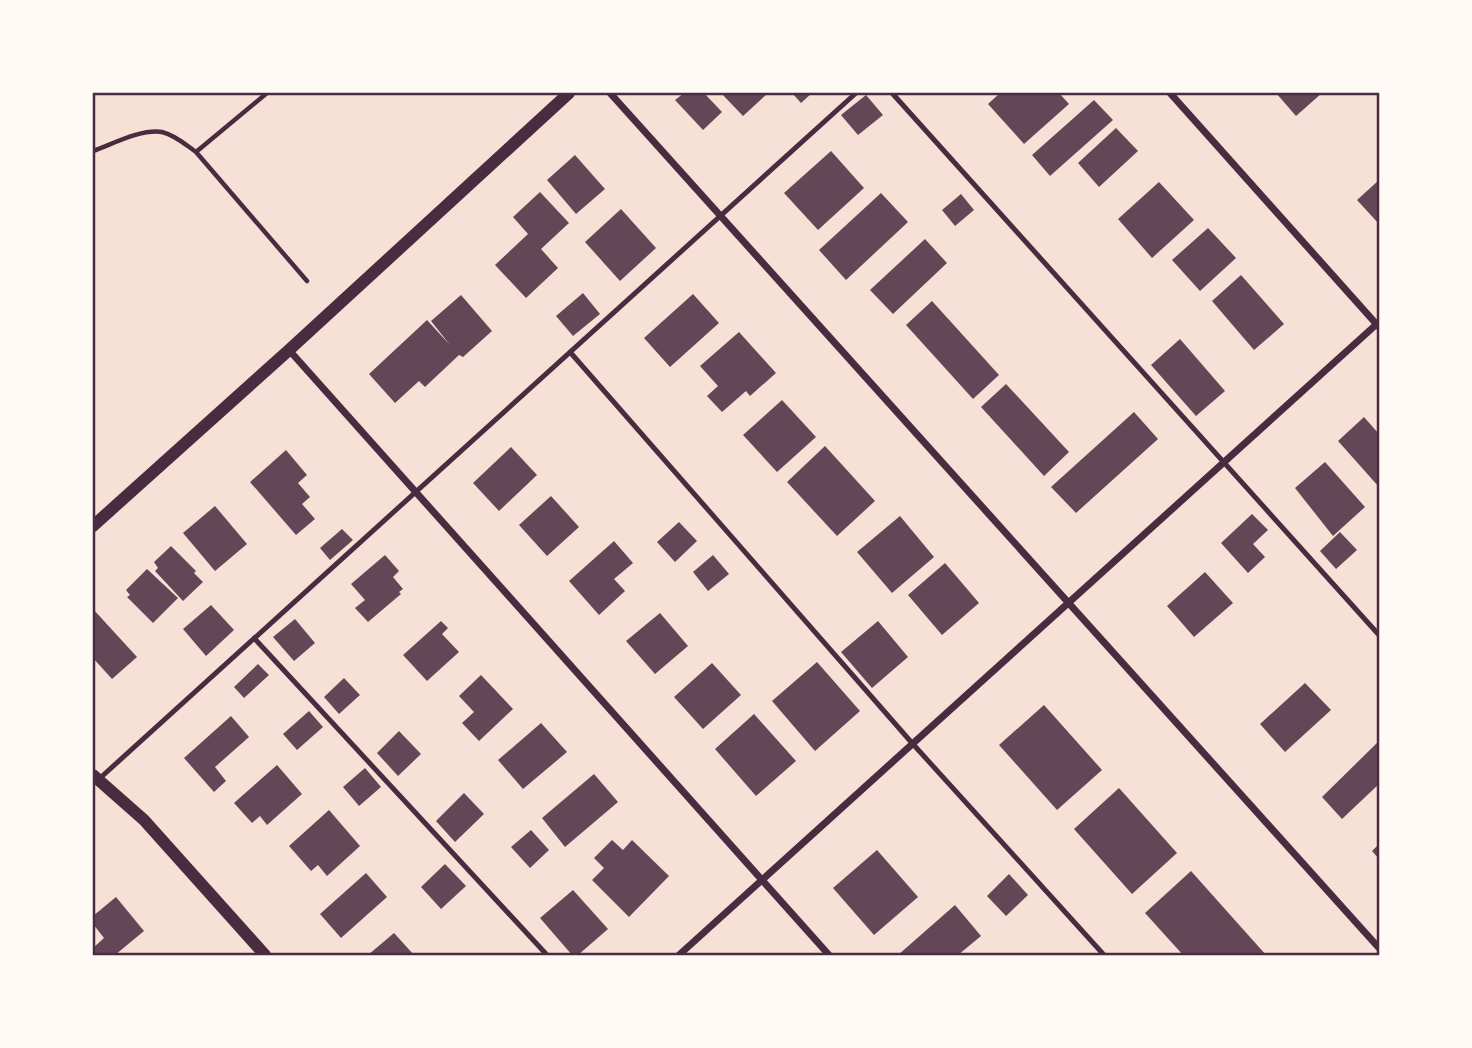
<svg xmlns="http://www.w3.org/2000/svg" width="1472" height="1048" viewBox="0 0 1472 1048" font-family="'Fira Sans Condensed',sans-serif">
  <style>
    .building { fill: #644757 }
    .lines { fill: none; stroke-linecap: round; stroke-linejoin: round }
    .path { stroke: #4a2c40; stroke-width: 4.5 }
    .service { stroke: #4a2c40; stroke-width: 5 }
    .minor { stroke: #4a2c40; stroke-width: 7 }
    .tertiary { stroke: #4a2c40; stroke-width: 12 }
    .neatline { fill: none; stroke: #4a2c40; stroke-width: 2.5 }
  </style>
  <rect width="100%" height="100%" fill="#f7e1d7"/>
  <path class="building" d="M684,93H704L722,112L703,130L675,100Z
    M721,93H768L743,116Z
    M792,93H812L801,103Z
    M1000,93H1059L1069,104L1024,144L988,104Z
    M1276,93H1322L1296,116Z
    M866,95L883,115L858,135L841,115Z
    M1094,100L1113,120L1050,176L1032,155Z
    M1116,128L1138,151L1099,187L1078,163Z
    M831,151L864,188L818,230L784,193Z
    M575,155L605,189L576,214L547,180Z
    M1379,180V224L1357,200Z
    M1159,182L1194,220L1152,258L1118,219Z
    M540,192L569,223L541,249L558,268L526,298L495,265L528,234L513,217Z
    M881,193L908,222L846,280L819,250Z
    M961,194L974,210L955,226L942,210Z
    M621,209L656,248L620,281L585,242Z
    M1208,228L1236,258L1200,291L1172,260Z
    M925,239L947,263L893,314L870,290Z
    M1241,275L1284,324L1254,350L1212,301Z
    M583,293L600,314L573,336L556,316Z
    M693,294L719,323L670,367L644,338Z
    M461,295L492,331L463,357L459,355L425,387L419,381L395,403L369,374L427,320L450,345L431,321Z
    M932,301L999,375L973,399L906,325Z
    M739,332L776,373L750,396L746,391L722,412L707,396L718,386L700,366Z
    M1180,339L1225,391L1196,416L1151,365Z
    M1006,384L1069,452L1044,476L981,407Z
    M782,400L816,437L777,472L743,435Z
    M1134,412L1158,439L1076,513L1051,487Z
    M1364,417L1379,434V487L1338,441Z
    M825,446L875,501L837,536L787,482Z
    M511,447L537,475L499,511L473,483Z
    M286,450L307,475L298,483L310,497L302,504L315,519L296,535L250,482Z
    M1325,462L1365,507L1333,536L1295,488Z
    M551,496L579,527L547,556L519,525Z
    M215,506L247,544L215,571L183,533Z
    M1252,514L1268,530L1253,544L1265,557L1248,573L1221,543Z
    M900,516L934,557L892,593L857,552Z
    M679,522L697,541L675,562L657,542Z
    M342,529L353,540L330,560L320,548Z
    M1340,532L1357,550L1336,569L1320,551Z
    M614,541L633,563L614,579L625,591L599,615L569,581Z
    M171,546L196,571L194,573L203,582L183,601L155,571L158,568L154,562Z
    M385,555L399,571L393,577L403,589L399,592L401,594L368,622L355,608L365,600L351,584Z
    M713,555L729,574L708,591L693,572Z
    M945,563L979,603L942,635L908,595Z
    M147,569L178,598L153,623L127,597L130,595L126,590Z
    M1205,572L1233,603L1194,637L1167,606Z
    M211,605L234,630L206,656L183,629Z
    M93,609L137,657L112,679L93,658Z
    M660,613L688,646L655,674L626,641Z
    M295,619L315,643L294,661L273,637Z
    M441,621L448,628L442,634L459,652L427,681L403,655Z
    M878,621L908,657L872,688L841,652Z
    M817,662L860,711L815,751L772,701Z
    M712,663L741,695L703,729L674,697Z
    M258,664L269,675L244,698L234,687Z
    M481,675L513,709L479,741L462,723L474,712L459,696Z
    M344,678L360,695L339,714L324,697Z
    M1305,683L1331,710L1285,752L1260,724Z
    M1044,705L1102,770L1057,810L999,745Z
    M309,711L323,727L297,750L283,734Z
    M754,714L796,761L756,796L715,749Z
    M231,716L249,737L215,767L226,781L214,792L184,758Z
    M541,723L567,752L523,789L498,760Z
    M399,731L421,754L398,776L377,753Z
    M1379,741V784L1342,819L1322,797Z
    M277,765L302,794L267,825L260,816L252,823L234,803Z
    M365,768L381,787L359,806L343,787Z
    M594,774L618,802L565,847L542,818Z
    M1119,788L1177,853L1132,894L1074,829Z
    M464,793L484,814L455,842L436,821Z
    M329,810L360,846L327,876L318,865L311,871L289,846Z
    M531,830L549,850L530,868L511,847Z
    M612,840L623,850L632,840L669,876L629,917L592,880L604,868L594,858Z
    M1379,844V859L1372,851Z
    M877,850L918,897L874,935L833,888Z
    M445,864L466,886L441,909L421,887Z
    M1191,871L1266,955H1183L1145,913Z
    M366,873L387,897L341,938L320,914Z
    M1009,874L1028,895L1006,916L987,896Z
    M573,890L608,929L578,955H572L540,918Z
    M116,897L144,931L115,955H93V948L104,938L93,924V916Z
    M955,905L981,936L958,955H898Z
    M394,933L414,955H368Z"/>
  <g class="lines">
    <path class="path" d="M93,151C113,144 140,129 162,132C175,135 186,145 196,152L307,281
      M196,152L267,93"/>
    <path class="service" d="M892,93L1379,635
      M570,352L912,743L1104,955
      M254,638L547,955
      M99,779L856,93"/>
    <path class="minor" d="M610,93L1379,948
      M1170,93L1379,327
      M289,350L829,955
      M679,955L1379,322"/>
    <path class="tertiary" d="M93,526L289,350L569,93
      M93,775L144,820L265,955"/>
  </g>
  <rect width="1472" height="1048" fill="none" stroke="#fffaf5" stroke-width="189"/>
  <rect x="94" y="94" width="1284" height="860" class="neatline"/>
</svg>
